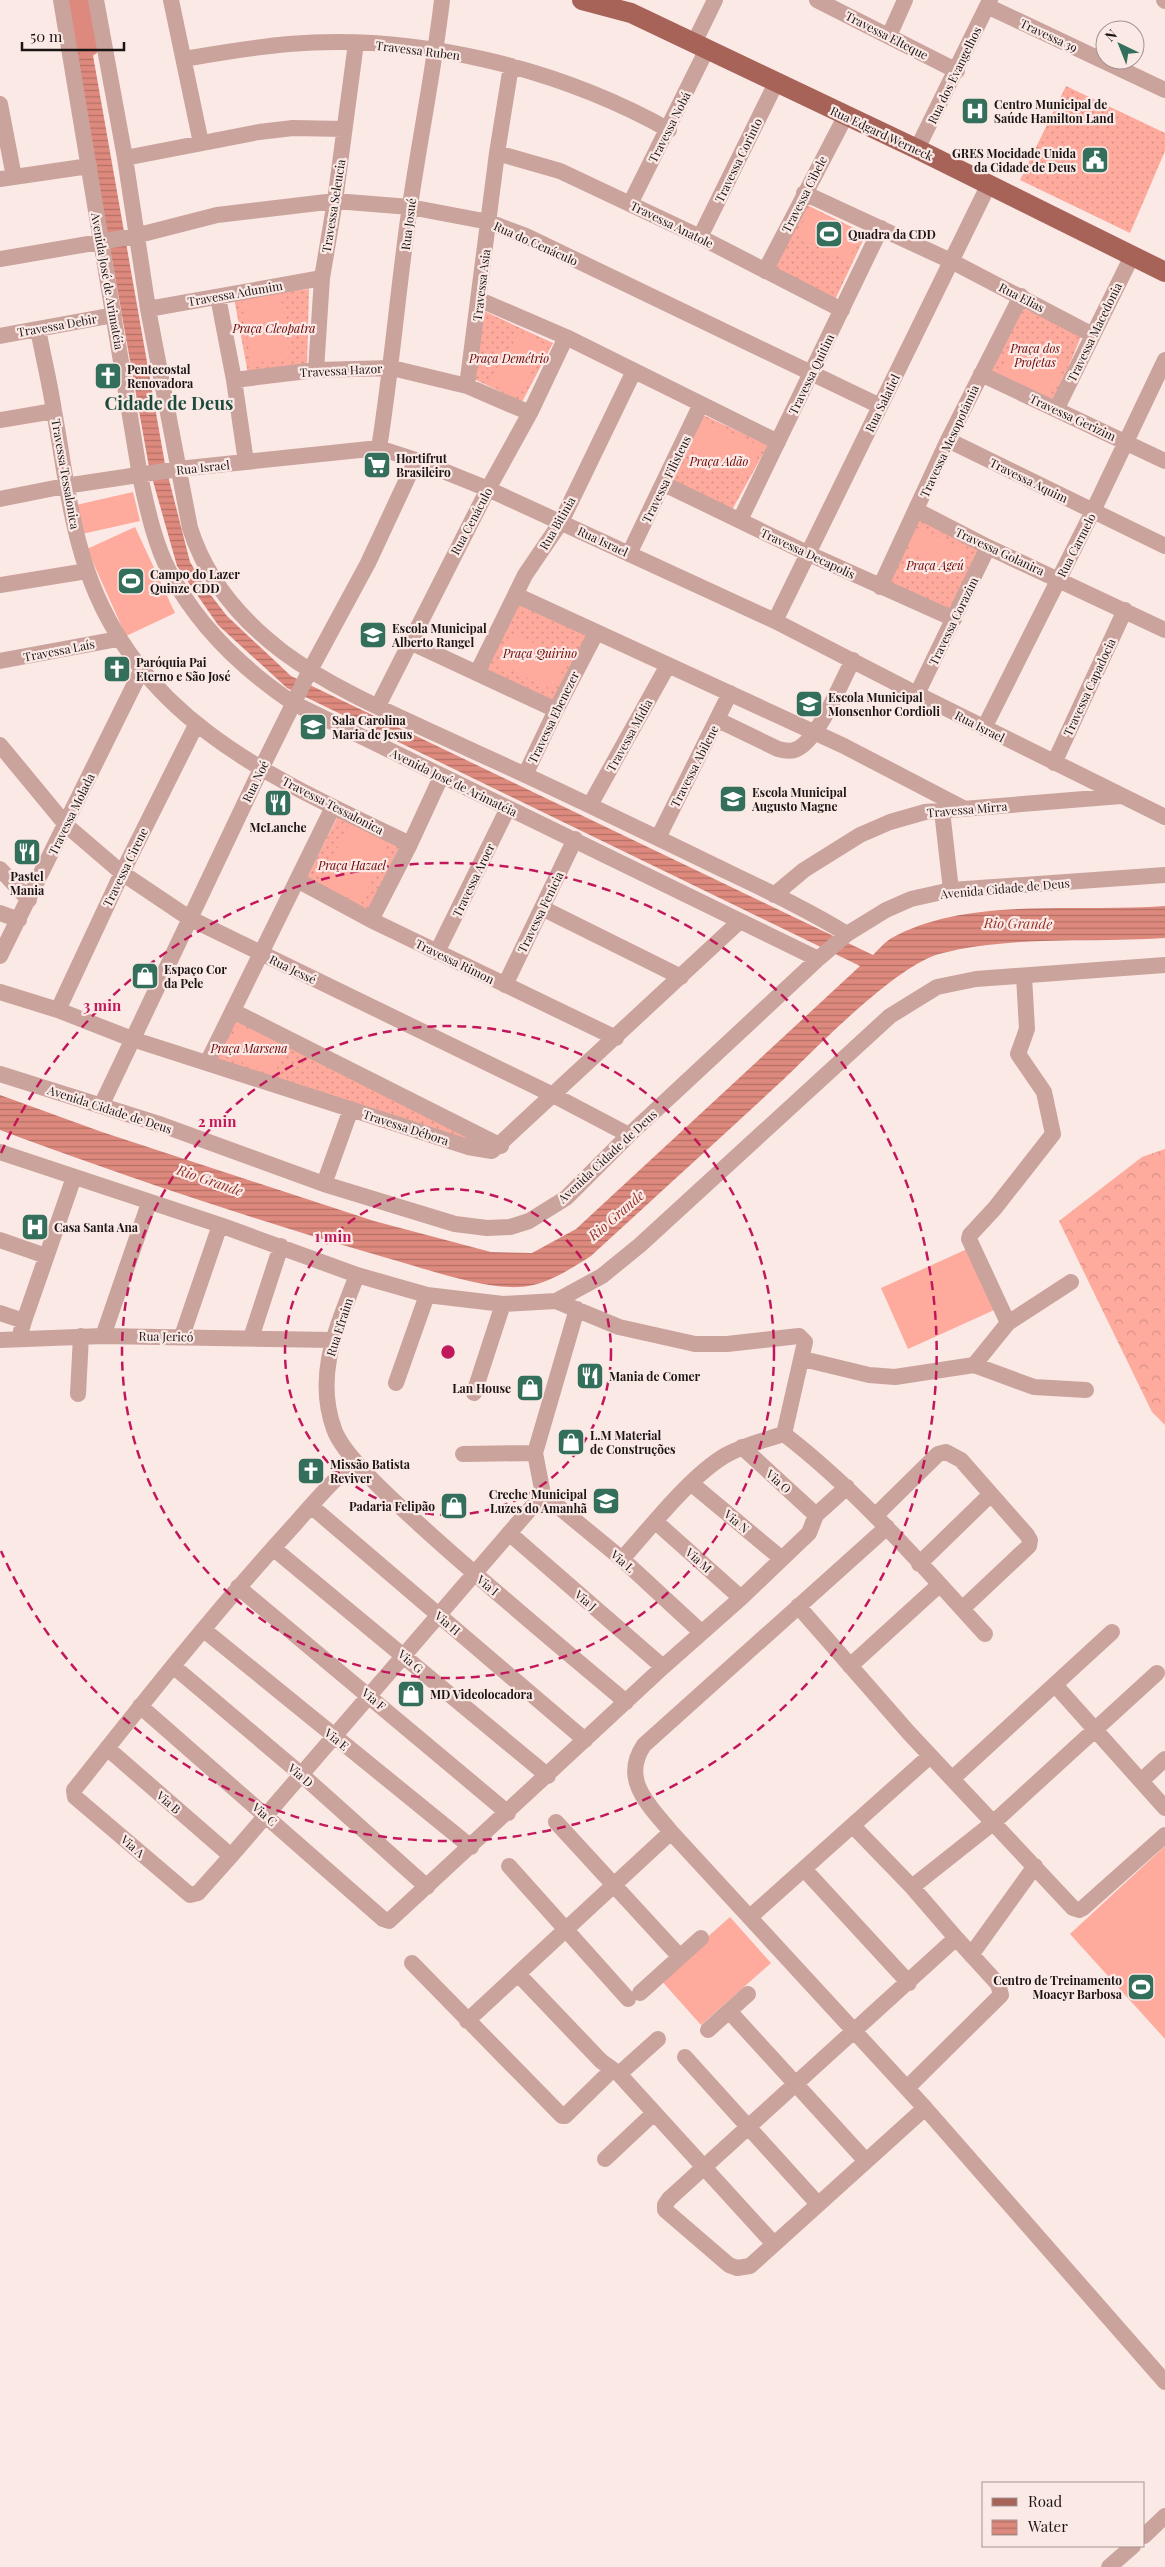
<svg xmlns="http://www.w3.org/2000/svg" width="1165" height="2567" viewBox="0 0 1165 2567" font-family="'Playfair Display',serif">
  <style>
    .grass { fill: url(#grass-dots) }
    .forest { fill: url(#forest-crowns) }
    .garden { fill: #feaa9d }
    .water { fill: url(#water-rules) }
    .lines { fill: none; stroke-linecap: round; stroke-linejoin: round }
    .river { stroke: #de897d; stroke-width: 25 }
    .minor { stroke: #cba39d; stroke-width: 16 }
    .major { stroke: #a86359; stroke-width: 20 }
    .ring { fill: none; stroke: #c2185b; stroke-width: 2.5; stroke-dasharray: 9 6 }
    .labels { text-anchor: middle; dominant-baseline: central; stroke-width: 4.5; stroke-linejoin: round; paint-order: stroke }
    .street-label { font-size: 12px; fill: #1b1514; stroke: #fbe9e6 }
    .poi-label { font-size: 12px; font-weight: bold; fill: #1b1514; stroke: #fbe9e6; text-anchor: start }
    .park-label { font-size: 12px; font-style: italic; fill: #6c0000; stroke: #fbe9e6 }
    .water-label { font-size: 14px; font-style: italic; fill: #943026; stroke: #fbe9e6 }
    .district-label { font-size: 18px; font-weight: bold; fill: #1b4c3c; stroke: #fbe9e6 }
    .centre { fill: #c2185b; stroke: #fbe9e6; stroke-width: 2.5 }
    .ring-label { font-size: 15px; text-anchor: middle; font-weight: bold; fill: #c2185b; stroke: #fbe9e6; stroke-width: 4.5; stroke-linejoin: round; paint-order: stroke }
  </style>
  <defs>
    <pattern id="grass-dots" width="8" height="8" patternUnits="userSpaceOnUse" patternTransform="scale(1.25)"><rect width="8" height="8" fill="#feaa9d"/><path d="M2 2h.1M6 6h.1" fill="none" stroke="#d99186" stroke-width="1.8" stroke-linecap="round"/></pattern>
    <pattern id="forest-crowns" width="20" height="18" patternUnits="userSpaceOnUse" patternTransform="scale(1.25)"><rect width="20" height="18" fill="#feaa9d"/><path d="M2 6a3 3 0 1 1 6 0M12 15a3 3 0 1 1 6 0" fill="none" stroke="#d99186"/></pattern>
    <pattern id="water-rules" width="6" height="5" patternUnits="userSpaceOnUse" patternTransform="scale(1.25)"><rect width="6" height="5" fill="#de897d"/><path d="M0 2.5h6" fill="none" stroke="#b36f65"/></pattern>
  </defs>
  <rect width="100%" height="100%" fill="#fbe9e6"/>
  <path class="grass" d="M1066,86L1165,133V151L1130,233L1020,180Z
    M805,204L866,234L834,302L771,268Z
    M309,289L307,366L248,374L234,298Z
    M1018,306L1082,334L1053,404L987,373Z
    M484,311L553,343L522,402L474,379Z
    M701,414L768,445L732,510L671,480Z
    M918,517L982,549L951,612L887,581Z
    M517,598L594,636L558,703L482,669Z
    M341,810L402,841L369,912L305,881Z
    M237,1015L497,1153L213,1062Z"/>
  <path class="forest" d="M1165,1149V1425L1152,1412L1059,1221L1142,1157Z"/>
  <path class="garden" d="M810,208L862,234L848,261L796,235Z
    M281,294L290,358L251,364L242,300Z
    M520,332L548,346L517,396L488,383Z
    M1015,339L1066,363L1049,397L999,374Z
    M700,419L762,447L748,477L686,449Z
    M133,492L140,521L82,534L76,505Z
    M135,527L175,613L126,636L87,549Z
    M918,528L968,551L957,575L907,552Z
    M511,633L568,659L553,690L498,664Z
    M352,818L391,838L361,904L320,884Z
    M238,1025L287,1045L274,1075L225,1055Z
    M976,1245L1003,1306L908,1349L881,1288Z
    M1165,1846V2039L1070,1934Z
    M730,1917L771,1963L701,2025L660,1979Z"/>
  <path class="water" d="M85,10L165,464L190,562L210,594L227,616L291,676L873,955C878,950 884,943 890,939C966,895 1081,913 1165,906V938C1092,943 1010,935 939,954C896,966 818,1046 784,1079C720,1138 655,1197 591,1256C570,1269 546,1286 519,1287C482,1289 423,1268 387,1258C257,1221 127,1177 0,1130V1095L102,1132L374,1221L491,1252L532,1253L576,1229L860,966L287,688L218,625L177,566L149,467L68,13Z"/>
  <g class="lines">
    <path class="river" d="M81,0L88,44"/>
    <path class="minor" d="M61,0L140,476C147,507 154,542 169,571C197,625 243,669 293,703L818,959
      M96,0L125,158L148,309L190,528C206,579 241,620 283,652C340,694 410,721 473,751C549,785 624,822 699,858C748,882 800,905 847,934
      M171,0L201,143
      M817,0L957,71
      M1164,0L1165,1
      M987,6L1165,90
      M889,36L905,0
      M694,43L715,0
      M184,59C219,53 254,47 289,44C416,33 558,68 669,130
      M0,104L14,177
      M917,149L990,0
      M497,153L560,171L700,237L842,310
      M125,158L259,132L293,128L344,129
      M0,179L89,166
      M804,193L951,261L1091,334
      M630,204L707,49
      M700,237L776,83
      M0,259L135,236L217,215L335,201L410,207L489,222L526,236L880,406
      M765,271L845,117
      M218,297L234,380L246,462
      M480,300L566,337L778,442
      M148,309L322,278
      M38,329C43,356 50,384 54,411C64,464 69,518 87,570C140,723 275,779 410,844
      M0,336L114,315
      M316,370L322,278L335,201L356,43
      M981,374L1165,461
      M234,380L316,370L392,368L467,386L530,413
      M467,386L497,153L511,66
      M1057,408L1132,256
      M0,420L54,411
      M948,440L1165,546
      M379,448C392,367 398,287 410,206C420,137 434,69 442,0
      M664,484L807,553L954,619
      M0,499L65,486L178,469L379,448L416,460L488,489L775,621L917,694L1165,817
      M916,510L988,547L1165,630
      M740,520L881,228
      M629,554L701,404
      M0,585L87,571
      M880,587L948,440L1021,296
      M516,595L844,746L965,809
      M775,621L989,184
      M410,642L556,710
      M0,661L118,639
      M477,673L525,575L561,522L634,371
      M917,694L988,547
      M378,706L488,489L530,413L566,337
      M718,720L778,749C785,751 791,752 797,749C819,739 841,682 853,660
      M984,728L1093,511L1165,360
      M0,745L66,825L122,873L189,918L553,1095L629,1135
      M1054,763L1125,610
      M525,775L556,710L596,633
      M590,805L668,665
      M942,811L951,890
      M658,838L730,693
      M0,869L29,900
      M297,880L371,920L616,1038
      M774,895L804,870L860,835L890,822L925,812L1121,796
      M542,908L681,977
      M0,913L19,920
      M371,920L410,844L441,777
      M437,952L508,808
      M0,956L141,671
      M505,985L575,839
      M0,992L58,1010L132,1039L468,1147L492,1151L740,921
      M58,1010L122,873L196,725
      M233,1011L501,1146
      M207,1063L333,807
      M0,1074L162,1125L324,1184L455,1224L487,1228L510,1227L529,1221L566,1198L629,1135L818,959L847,934L886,910L911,899L951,890L1165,875
      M101,1106L261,769L308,674L368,563L416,460
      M0,1152L220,1225L357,1275L427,1295L503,1304L556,1301L619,1327L695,1344H727L799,1336L805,1342L784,1434
      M324,1184L351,1109
      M0,1240L46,1256
      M357,1275C338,1325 314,1374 334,1429C343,1456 396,1503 419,1524C486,1585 556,1643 626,1702
      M556,1301L602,1276L640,1245L890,1016L937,987L976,979L1165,965
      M0,1313L24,1321L21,1331
      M24,1321L74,1177
      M1008,1323L969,1239L970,1235L995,1208L1053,1134L1044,1092L1018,1054L1027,1029L1024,976
      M103,1336L149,1203
      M182,1336L220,1225
      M251,1338L281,1246
      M0,1340L103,1336L332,1340
      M803,1359L869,1375L895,1377L974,1365L1034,1387L1086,1390
      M974,1365L1008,1323L1071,1282
      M396,1383L427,1295
      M474,1393L503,1304
      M78,1394L81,1336
      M784,1434C859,1492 921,1564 985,1634
      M742,1447L816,1515
      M463,1454L535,1453
      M356,1462C341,1470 308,1509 295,1524C217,1609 146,1699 74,1790L75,1797L190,1895L198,1893L231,1856L543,1494L535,1453L577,1309
      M692,1484L782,1559
      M543,1494L622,1559L701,1632
      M311,1506L585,1740
      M876,1515L938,1454L946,1452L961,1460L1027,1535L1030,1540L1029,1546L962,1609
      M656,1522L741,1598
      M887,1527L644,1745C620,1780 650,1806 671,1832L925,2108L1165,2382
      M509,1533L663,1667
      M273,1548L548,1776
      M622,1559C650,1528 690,1476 726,1455C744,1445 765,1440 784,1434
      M919,1564L991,1494
      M238,1587L508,1813
      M798,1606L909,1733L1073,1908L1079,1910L1083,1908L1165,1835
      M204,1630L471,1847
      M173,1666L302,1775L427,1887
      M850,1666L939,1585
      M1056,1686L1165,1808
      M140,1706L383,1919L389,1921L663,1667L741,1598L809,1533L816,1515L847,1487
      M107,1748L231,1856
      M952,1779L1112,1632
      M1141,1781L1165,1759
      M556,1822L680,1957
      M853,1826L912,1887L956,1938L669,2199L665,2205V2210L729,2265L737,2268L750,2266L925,2108
      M509,1866L628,1999
      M804,1869L909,1983
      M912,1887L994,1822L1157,1673
      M750,1917L930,1756
      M971,1955L1035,1866
      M412,1963L562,2116H565L612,2070
      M518,1974L601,2061L619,2074L774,2244
      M640,1993L701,1938
      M729,2011L866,2161
      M467,2021L671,1832
      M708,2030L748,1994
      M685,2057L818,2204
      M619,2074L658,2039
      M907,2088L1001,1995L998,1984L956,1938
      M605,2159L654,2113
      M1144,2536L1165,2516
      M1109,2567L1133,2546"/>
    <path class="major" d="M582,0L631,13L917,149L1165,272"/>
  </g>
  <g class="ring">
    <circle cx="448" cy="1352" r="163"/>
    <circle cx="448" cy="1352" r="326"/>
    <path d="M1 1153A489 489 0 1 1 1 1551"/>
  </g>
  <defs>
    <g id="hospital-square" transform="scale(1.4375)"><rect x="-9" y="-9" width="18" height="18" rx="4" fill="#336f5a" stroke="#fbe9e6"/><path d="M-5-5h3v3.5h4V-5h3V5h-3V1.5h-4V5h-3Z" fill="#fff"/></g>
    <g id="civic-square" transform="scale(1.4375)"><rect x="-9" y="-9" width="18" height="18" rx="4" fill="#336f5a" stroke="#fbe9e6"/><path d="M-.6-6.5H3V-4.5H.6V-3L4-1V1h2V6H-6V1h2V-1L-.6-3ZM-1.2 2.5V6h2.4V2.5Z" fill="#fff"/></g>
    <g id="stadium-square" transform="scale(1.4375)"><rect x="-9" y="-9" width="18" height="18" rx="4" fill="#336f5a" stroke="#fbe9e6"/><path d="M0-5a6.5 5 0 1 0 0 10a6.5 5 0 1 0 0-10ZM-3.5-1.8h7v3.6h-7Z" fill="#fff"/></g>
    <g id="church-square" transform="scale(1.4375)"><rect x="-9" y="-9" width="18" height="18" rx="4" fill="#336f5a" stroke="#fbe9e6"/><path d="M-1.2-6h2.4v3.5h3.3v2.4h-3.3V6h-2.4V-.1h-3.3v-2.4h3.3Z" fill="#fff"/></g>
    <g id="supermarket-square" transform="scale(1.4375)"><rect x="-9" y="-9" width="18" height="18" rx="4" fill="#336f5a" stroke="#fbe9e6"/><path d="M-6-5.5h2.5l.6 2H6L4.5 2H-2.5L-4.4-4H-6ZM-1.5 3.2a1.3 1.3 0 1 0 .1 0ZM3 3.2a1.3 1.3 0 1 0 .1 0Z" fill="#fff"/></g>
    <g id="school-square" transform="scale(1.4375)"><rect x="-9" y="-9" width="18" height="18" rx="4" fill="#336f5a" stroke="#fbe9e6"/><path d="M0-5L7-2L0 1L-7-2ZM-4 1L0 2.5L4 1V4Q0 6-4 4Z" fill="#fff"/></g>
    <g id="restaurant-square" transform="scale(1.4375)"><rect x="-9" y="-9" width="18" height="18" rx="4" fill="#336f5a" stroke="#fbe9e6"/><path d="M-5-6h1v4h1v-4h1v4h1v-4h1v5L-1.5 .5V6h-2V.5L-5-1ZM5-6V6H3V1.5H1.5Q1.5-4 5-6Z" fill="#fff"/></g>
    <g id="shop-square" transform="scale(1.4375)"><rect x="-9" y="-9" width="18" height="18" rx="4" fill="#336f5a" stroke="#fbe9e6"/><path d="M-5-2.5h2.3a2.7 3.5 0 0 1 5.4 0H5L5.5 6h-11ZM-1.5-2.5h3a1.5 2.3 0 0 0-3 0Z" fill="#fff"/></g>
  </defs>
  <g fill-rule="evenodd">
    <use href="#hospital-square" x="975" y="111"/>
    <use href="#civic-square" x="1095" y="160"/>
    <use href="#stadium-square" x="829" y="234"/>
    <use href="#church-square" x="108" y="376"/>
    <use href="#supermarket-square" x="377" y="465"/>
    <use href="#stadium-square" x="131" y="581"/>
    <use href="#school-square" x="373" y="635"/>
    <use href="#church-square" x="117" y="669"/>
    <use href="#school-square" x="809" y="704"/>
    <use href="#school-square" x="313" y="727"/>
    <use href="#school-square" x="733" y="799"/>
    <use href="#restaurant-square" x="278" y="803"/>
    <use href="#restaurant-square" x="27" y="852"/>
    <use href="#shop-square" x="145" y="976"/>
    <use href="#hospital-square" x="35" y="1227"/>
    <use href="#restaurant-square" x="590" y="1376"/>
    <use href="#shop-square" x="530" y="1388"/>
    <use href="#shop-square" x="571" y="1442"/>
    <use href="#church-square" x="311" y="1471"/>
    <use href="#school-square" x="606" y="1501"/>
    <use href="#shop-square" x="454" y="1506"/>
    <use href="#shop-square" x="411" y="1694"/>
    <use href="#stadium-square" x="1141" y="1987"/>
  </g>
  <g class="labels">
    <g class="street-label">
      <text transform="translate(887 35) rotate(27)">Travessa Elteque</text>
      <text transform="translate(1049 35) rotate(25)">Travessa 39</text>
      <text transform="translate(418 50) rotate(7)">Travessa Ruben</text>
      <text transform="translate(954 75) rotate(-64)">Rua dos Evangelhos</text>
      <text transform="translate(669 127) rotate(-63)">Travessa Nobá</text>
      <text transform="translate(882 133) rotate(25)">Rua Edgard Werneck</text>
      <text transform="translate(738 160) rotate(-64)">Travessa Corinto</text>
      <text transform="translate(804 194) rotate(-63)">Travessa Cibele</text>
      <text transform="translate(333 206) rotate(-81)">Travessa Seleucia</text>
      <text transform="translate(408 224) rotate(-83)">Rua Josué</text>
      <text transform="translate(672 224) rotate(26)">Travessa Anatole</text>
      <text transform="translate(536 243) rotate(24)">Rua do Cenáculo</text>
      <text transform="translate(108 281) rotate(80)">Avenida José de Arimatéia</text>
      <text transform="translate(481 285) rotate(-83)">Travessa Asia</text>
      <text transform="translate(235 293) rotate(-10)">Travessa Adumim</text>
      <text transform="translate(1022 297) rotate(27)">Rua Elias</text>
      <text transform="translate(57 325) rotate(-10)">Travessa Debir</text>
      <text transform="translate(1094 332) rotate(-64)">Travessa Macedonia</text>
      <text transform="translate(341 370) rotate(-3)">Travessa Hazor</text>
      <text transform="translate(811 374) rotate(-64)">Travessa Quitim</text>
      <text transform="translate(882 403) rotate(-64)">Rua Salatiel</text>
      <text transform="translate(1073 417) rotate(25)">Travessa Gerizim</text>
      <text transform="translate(949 441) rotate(-65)">Travessa Mesopotâmia</text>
      <text transform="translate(203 467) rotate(-6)">Rua Israel</text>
      <text transform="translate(66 474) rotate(80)">Travessa Tessalonica</text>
      <text transform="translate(666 479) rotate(-64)">Travessa Filisteus</text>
      <text transform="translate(1029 480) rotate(26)">Travessa Aquim</text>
      <text transform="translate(471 521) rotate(-62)">Rua Cenáculo</text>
      <text transform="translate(557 523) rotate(-60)">Rua Bitinia</text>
      <text transform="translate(603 541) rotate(25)">Rua Israel</text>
      <text transform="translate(1076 545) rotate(-63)">Rua Carmelo</text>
      <text transform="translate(1000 551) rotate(25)">Travessa Golanira</text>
      <text transform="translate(808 553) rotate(25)">Travessa Decapolis</text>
      <text transform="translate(953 621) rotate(-64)">Travessa Corazim</text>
      <text transform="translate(59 650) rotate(-11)">Travessa Laís</text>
      <text transform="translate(1089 687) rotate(-65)">Travessa Capadocia</text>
      <text transform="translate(553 717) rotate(-64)">Travessa Ebenezer</text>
      <text transform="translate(980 726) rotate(27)">Rua Israel</text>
      <text transform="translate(629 735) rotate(-61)">Travessa Midia</text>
      <text transform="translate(694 766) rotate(-63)">Travessa Abilene</text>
      <text transform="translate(255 781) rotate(-64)">Rua Noé</text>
      <text transform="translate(454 782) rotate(26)">Avenida José de Arimatéia</text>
      <text transform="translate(333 805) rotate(27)">Travessa Tessalonica</text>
      <text transform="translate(967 809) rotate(-5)">Travessa Mirra</text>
      <text transform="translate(71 814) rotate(-64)">Travessa Molada</text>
      <text transform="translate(125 867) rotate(-64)">Travessa Cirene</text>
      <text transform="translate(473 880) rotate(-64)">Travessa Aroer</text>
      <text transform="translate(1005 888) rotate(-5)">Avenida Cidade de Deus</text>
      <text transform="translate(540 912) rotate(-64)">Travessa Fenicia</text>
      <text transform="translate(455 961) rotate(26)">Travessa Rimon</text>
      <text transform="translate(293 969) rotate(26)">Rua Jessé</text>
      <text transform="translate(110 1109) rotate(18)">Avenida Cidade de Deus</text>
      <text transform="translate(406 1127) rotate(18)">Travessa Débora</text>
      <text transform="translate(607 1156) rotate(-43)">Avenida Cidade de Deus</text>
      <text transform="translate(339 1327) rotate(-72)">Rua Efraim</text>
      <text transform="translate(166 1336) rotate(1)">Rua Jericó</text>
      <text transform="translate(779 1481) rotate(42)">Via O</text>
      <text transform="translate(737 1521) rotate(40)">Via N</text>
      <text transform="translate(699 1560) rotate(42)">Via M</text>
      <text transform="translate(623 1561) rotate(41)">Via L</text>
      <text transform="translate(488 1585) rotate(40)">Via I</text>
      <text transform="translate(586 1600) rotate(41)">Via J</text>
      <text transform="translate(448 1623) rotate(40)">Via H</text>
      <text transform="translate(411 1661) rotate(40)">Via G</text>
      <text transform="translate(374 1699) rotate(40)">Via F</text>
      <text transform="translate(337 1739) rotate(39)">Via E</text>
      <text transform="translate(301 1775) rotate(41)">Via D</text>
      <text transform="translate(169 1802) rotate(41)">Via B</text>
      <text transform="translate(265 1814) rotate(41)">Via C</text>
      <text transform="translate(133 1846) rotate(41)">Via A</text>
    </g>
    <g class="poi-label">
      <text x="994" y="104">Centro Municipal de<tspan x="994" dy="14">Saúde Hamilton Land</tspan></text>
      <text x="1076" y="153" text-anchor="end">GRES Mocidade Unida<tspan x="1076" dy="14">da Cidade de Deus</tspan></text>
      <text x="848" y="234">Quadra da CDD</text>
      <text x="127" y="369">Pentecostal<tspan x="127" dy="14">Renovadora</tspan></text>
      <text x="396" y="458">Hortifrut<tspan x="396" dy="14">Brasileiro</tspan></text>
      <text x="150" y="574">Campo do Lazer<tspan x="150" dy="14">Quinze CDD</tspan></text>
      <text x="392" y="628">Escola Municipal<tspan x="392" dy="14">Alberto Rangel</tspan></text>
      <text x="136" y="662">Paróquia Pai<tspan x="136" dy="14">Eterno e São José</tspan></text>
      <text x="828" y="697">Escola Municipal<tspan x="828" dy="14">Monsenhor Cordioli</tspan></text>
      <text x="332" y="720">Sala Carolina<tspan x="332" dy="14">Maria de Jesus</tspan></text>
      <text x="752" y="792">Escola Municipal<tspan x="752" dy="14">Augusto Magne</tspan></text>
      <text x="278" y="827" text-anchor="middle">McLanche</text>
      <text x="27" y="876" text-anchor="middle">Pastel<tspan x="27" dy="14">Mania</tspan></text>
      <text x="164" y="969">Espaço Cor<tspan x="164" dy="14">da Pele</tspan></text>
      <text x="54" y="1227">Casa Santa Ana</text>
      <text x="609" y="1376">Mania de Comer</text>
      <text x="511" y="1388" text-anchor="end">Lan House</text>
      <text x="590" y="1435">L.M Material<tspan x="590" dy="14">de Construções</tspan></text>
      <text x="330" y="1464">Missão Batista<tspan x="330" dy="14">Reviver</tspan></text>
      <text x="587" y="1494" text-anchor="end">Creche Municipal<tspan x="587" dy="14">Luzes do Amanhã</tspan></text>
      <text x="435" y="1506" text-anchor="end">Padaria Felipão</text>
      <text x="430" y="1694">MD Videolocadora</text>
      <text x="1122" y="1980" text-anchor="end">Centro de Treinamento<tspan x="1122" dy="14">Moacyr Barbosa</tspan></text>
    </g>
    <g class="park-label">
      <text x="274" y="328">Praça Cleopatra</text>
      <text x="1035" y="348">Praça dos<tspan x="1035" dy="14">Profetas</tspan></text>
      <text x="509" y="358">Praça Demétrio</text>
      <text x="719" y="461">Praça Adão</text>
      <text x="935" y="565">Praça Ageú</text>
      <text x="540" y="653">Praça Quirino</text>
      <text x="352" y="865">Praça Hazael</text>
      <text x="249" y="1048">Praça Marsena</text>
    </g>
    <g class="water-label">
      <text transform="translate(1018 923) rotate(1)">Rio Grande</text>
      <text transform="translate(210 1180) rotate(19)">Rio Grande</text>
      <text transform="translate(616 1215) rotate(-41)">Rio Grande</text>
    </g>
    <g class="district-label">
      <text x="169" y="403">Cidade de Deus</text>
    </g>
  </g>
  <circle cx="448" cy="1352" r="8" class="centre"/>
  <g class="ring-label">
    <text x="102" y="1011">3 min</text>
    <text x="217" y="1127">2 min</text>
    <text x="333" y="1242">1 min</text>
  </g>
  <rect x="982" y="2482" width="162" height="65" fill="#fbe9e6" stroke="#a19492"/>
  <rect x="992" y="2498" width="25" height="8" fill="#a86359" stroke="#a19492"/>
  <text x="1028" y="2507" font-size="15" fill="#1b1514">Road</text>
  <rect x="992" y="2520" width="25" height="15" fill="url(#water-rules)" stroke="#a19492"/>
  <text x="1028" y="2532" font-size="15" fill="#1b1514">Water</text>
  <g transform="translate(1120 45) rotate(317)"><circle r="24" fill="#fbe9e6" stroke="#a19492"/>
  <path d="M0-4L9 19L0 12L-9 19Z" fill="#336f5a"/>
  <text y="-8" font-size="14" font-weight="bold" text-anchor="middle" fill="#1b1514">N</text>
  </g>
  <path d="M22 42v8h102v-8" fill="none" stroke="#1b1514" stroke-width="2.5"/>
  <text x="30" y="42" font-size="15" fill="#1b1514" stroke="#fbe9e6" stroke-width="4" paint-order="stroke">50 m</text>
</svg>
